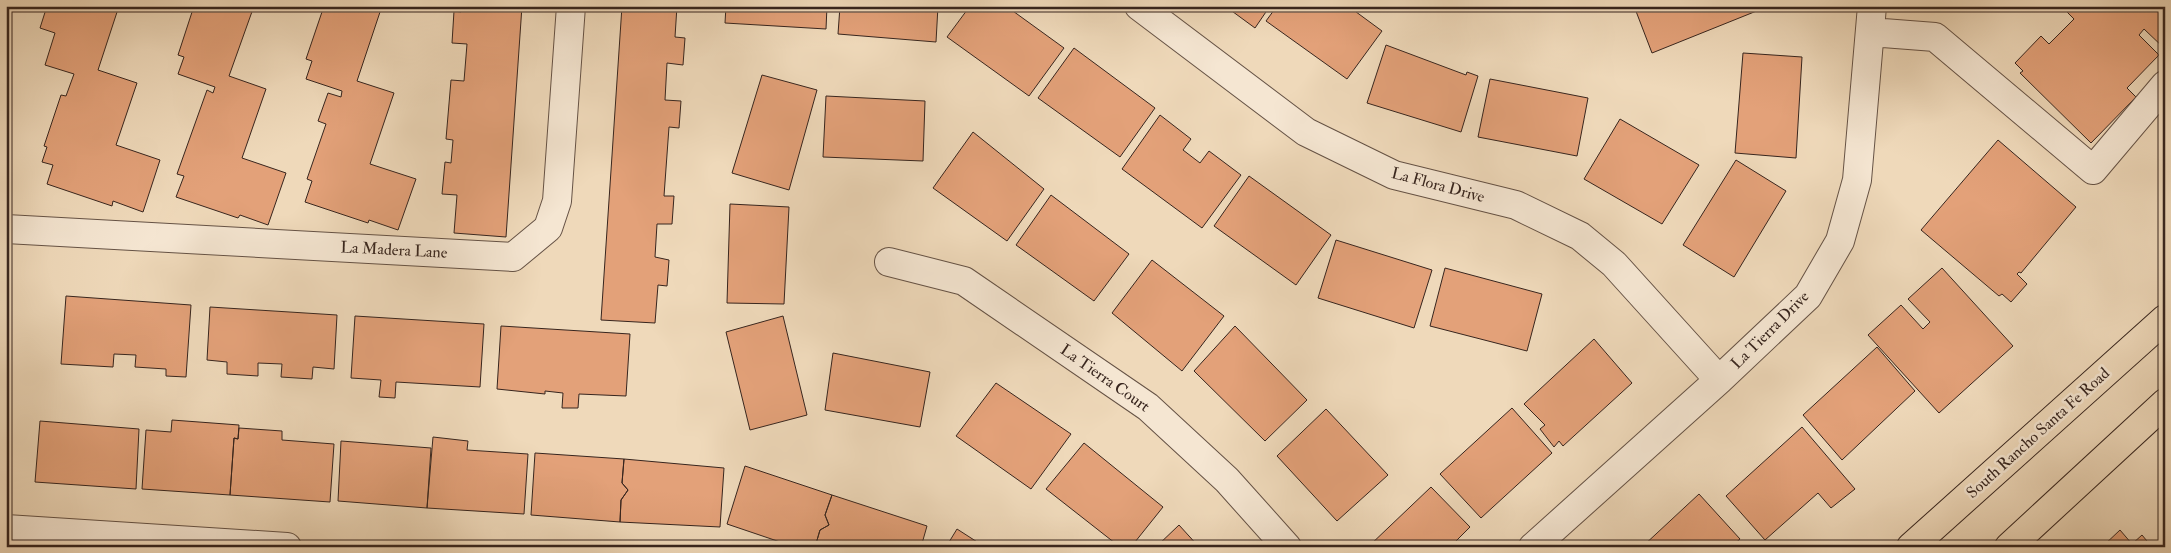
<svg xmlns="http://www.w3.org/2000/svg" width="2171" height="553" viewBox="0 0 2171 553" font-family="'IM FELL Double Pica',serif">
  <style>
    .building { fill: #e3a179; stroke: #37251e }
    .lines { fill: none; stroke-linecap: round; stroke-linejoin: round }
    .minor-casing { stroke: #655245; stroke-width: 30 }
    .major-casing { stroke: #37251e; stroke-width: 30 }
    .minor { stroke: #f5e6d2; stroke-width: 28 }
    .major { stroke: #efd9ba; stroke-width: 28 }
    .labels { text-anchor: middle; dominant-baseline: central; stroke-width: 5; stroke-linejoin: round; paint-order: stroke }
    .street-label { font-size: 16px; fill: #37251e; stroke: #f5e6d2 }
  </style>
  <rect width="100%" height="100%" fill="#efd9ba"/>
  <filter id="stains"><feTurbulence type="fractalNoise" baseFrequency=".004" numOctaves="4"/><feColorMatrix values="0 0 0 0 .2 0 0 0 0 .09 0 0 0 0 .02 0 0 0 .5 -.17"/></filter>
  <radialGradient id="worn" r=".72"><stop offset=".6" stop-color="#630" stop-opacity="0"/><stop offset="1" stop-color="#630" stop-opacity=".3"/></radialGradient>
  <path class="building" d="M47,6H119L98,70L137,83L116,145L160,160L143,212L113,201L112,206L47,184L53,165L42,162L47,147L44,146L61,95L66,96L74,74L45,65L55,33L40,28Z
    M194,6H254L229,76L266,89L242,158L286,173L268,225L240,215L238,218L176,197L184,176L177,174L207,90L213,93L215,87L178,74L184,57L178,55Z
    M324,6H382L357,81L394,93L370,164L416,179L398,230L369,220L368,223L305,202L312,181L307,179L326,124L318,121L328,93L341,97L342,91L306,79L312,61L306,59Z
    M462,6H522L506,237L454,233L457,195L442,194L445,162L451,163L453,140L446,139L451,80L464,81L467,44L452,43L454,11L461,12Z
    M622,6H677L675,37L685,38L683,65L667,63L665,100L681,101L679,128L669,127L664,196H674L672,224H657L655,257L669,260L667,286L658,285L655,323L601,320Z
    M726,6H827L826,29L725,23Z
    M840,6H938L936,42L838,34Z
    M970,6H1006L1064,48L1029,96L947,37Z
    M1225,6H1270L1255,28Z
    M1277,6H1348L1382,31L1347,79L1266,21Z
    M1634,6H1769L1652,53Z
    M2070,6H2165V49L2144,29L2139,35L2159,55L2127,88L2136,97L2091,143L2020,73L2023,71L2015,63L2041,36L2049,44L2074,19L2066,11Z
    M1386,45L1466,75L1467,72L1478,76L1461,132L1367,103Z
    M1074,48L1155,108L1120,157L1038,98Z
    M1743,53L1802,57L1796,158L1735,153Z
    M762,75L817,90L789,190L732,173Z
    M1490,79L1588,98L1577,156L1478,137Z
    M826,96L925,101L923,161L823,157Z
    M1160,115L1191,139L1183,150L1200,163L1209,151L1241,175L1202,228L1122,169Z
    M1620,119L1699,165L1662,224L1584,179Z
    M973,132L1044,189L1007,241L933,188Z
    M1998,140L2076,207L2021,273L2019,272L2017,274L2027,284L2011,302L2002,294L1999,296L1921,230Z
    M1736,160L1786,191L1734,277L1683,245Z
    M1249,176L1331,235L1296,285L1214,226Z
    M1051,195L1129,254L1094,301L1016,245Z
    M730,204L789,207L784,304L727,303Z
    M1336,240L1432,270L1414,328L1318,298Z
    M1152,260L1224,316L1182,371L1112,313Z
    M1445,268L1542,294L1527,351L1430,326Z
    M1942,268L2013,346L1939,413L1868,335L1901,305L1923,329L1930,322L1908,299Z
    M66,296L191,305L186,377L166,376V369L135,367L136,355L114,354L113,367L61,364Z
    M210,307L337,315L334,369L313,367L312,379L281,377L282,364L258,363V376L227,374V362L207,360Z
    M355,316L484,324L480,387L396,382L395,398L379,397L381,380L351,378Z
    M783,316L807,415L750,430L726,332Z
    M501,326L630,334L626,396L579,394L578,408H562L563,393L545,391V394L497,389Z
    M1235,326L1307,400L1265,441L1194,371Z
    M1594,339L1632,383L1563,446L1559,441L1554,447L1540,429L1545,425L1524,404Z
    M1877,347L1915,391L1842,460L1803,415Z
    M833,353L930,372L920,427L825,410Z
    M996,383L1071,434L1031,489L956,436Z
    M1512,408L1552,453L1481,518L1440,474Z
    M1326,409L1388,475L1337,521L1277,456Z
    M172,420L239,425L238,439L234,438L230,495L142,489L146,430L171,432Z
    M40,421L139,429L136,489L35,482Z
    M1802,427L1855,489L1831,508L1818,493L1765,540L1726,496Z
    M239,428L282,431V440L334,444L330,502L230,495L234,438L238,439Z
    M433,437L468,441L467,450L528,454L524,514L427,508Z
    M341,441L431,448L427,508L338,501Z
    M1084,443L1163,507L1131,547H1120L1046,489Z
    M535,453L624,459L622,483L628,490L621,500L620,522L531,515Z
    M624,459L724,468L720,527L620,522L621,500L628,490L622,483Z
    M745,466L832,495L825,515L829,525L820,530L815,547H795L727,524Z
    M1431,487L1470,527L1450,547H1368Z
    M1699,494L1740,539L1731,547H1642Z
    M832,495L927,526L921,547H815L820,530L829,525L825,515Z
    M1179,525L1199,547H1156Z
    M957,529L985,547H946Z
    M2120,530L2132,544L2142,535L2152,547H2102Z"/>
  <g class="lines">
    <g class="minor-casing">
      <path id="minor" d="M1139,6L1306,132L1394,175L1516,205L1580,236L1614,264L1719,380
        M1870,32L1935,37L2093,170L2165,85
        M6,229L513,257L548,228L557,201L571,6
        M889,262L964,281L1148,407L1227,480L1287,547
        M6,529L287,547
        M1533,547L1719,380L1808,296L1840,241L1857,180L1872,6"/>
    </g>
    <g class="major-casing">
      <path id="major" d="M1911,547L2165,319
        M2009,547L2165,403"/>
    </g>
    <use href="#minor" class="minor"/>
    <use href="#major" class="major"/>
  </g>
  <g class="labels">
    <g class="street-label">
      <text transform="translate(1438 185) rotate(15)">La Flora Drive</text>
      <text transform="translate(394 250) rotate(3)">La Madera Lane</text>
      <text transform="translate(1770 330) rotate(-45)">La Tierra Drive</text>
      <text transform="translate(1105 378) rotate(35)">La Tierra Court</text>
      <text transform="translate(2038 433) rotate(-42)">South Rancho Santa Fe Road</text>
    </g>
  </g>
  <rect width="2171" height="553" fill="none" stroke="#efd9ba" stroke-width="25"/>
  <rect x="8" y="8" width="2156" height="538" fill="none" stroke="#37251e" stroke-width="2.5"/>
  <rect x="12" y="12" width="2146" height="528" fill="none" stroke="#37251e"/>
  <rect width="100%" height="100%" filter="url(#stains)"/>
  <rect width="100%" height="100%" fill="url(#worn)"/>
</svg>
